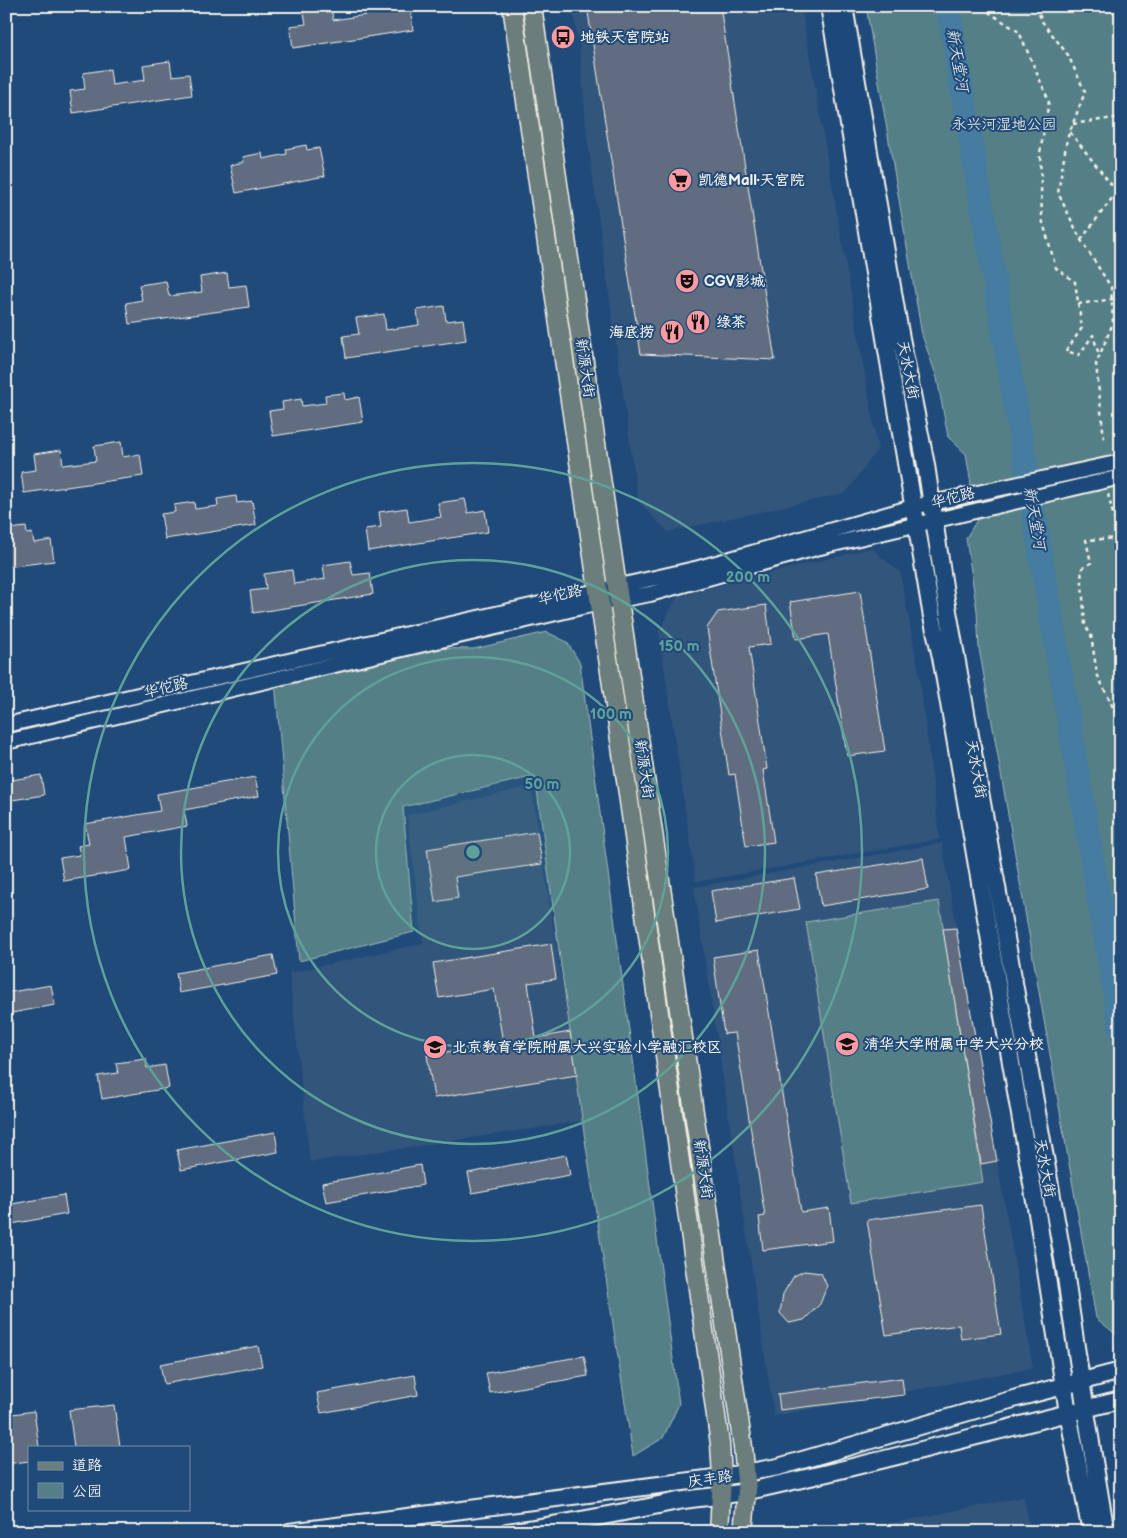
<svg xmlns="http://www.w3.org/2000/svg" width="1127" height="1538" viewBox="0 0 1127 1538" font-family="'Balsamiq Sans','LXGW WenKai TC',sans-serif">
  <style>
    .built { fill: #32547c }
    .green { fill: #547f87; stroke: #a4b8b8 }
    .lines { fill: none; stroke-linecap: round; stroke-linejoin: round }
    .river { stroke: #447c9f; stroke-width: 24 }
    .building { fill: #606c7f; stroke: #f4f1e8 }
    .tertiary-casing { stroke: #f4f1e8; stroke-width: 18 }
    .secondary-casing { stroke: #f4f1e8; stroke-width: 20 }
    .primary-casing { stroke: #f4f1e8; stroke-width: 21 }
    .path { stroke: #f4f1e8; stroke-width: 2.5; stroke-dasharray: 4 4; stroke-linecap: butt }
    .tertiary { stroke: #1f4a7a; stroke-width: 14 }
    .secondary { stroke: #1f4a7a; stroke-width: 16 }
    .primary { stroke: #6c7e7c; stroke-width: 18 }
    .ring { fill: none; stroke: #5fa199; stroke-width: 2.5 }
    .labels { text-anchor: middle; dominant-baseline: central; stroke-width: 4; stroke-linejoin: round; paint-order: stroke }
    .poi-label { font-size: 15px; font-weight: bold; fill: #f4f1e8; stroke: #1f4a7a; text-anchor: start }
    .park-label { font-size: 15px; fill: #dce0d9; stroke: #1f4a7a }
    .street-label { font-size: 15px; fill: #f4f1e8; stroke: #1f4a7a }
    .water-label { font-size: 16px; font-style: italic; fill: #dadfdd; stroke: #1f4a7a }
    .centre { fill: #5fa199; stroke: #1f4a7a; stroke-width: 2.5 }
    .ring-label { font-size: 15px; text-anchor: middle; font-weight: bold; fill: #5fa199; stroke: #1f4a7a; stroke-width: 4; stroke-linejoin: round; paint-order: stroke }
  </style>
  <rect width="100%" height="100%" fill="#1f4a7a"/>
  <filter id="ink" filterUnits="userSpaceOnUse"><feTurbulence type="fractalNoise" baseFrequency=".02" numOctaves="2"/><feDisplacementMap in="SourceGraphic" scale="10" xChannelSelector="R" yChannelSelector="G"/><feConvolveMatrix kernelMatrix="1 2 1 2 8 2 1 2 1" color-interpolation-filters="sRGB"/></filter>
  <g filter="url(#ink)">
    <path class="built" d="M572,6H801L878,449L846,493L668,532L638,501L587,137L579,44Z
      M871,548L900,572L919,672L940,839L696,882L659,633L677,596Z
      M531,786L584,1121L310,1162L289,973L423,943L407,815Z
      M942,843L1033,1368L774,1416L694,887Z
      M1024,1497L1030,1532H847Z"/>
    <path class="green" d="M866,6H1121V1350L1118,1336L1096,1318L979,648L977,611L966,538L977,520L966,454L948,437L937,378L922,335Z
      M547,632L567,642L580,663L679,1404L663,1438L633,1456L584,1133L535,776L403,807L414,932L299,961L275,681L409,648L474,649Z
      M939,901L983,1182L851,1203L806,922Z"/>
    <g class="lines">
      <path class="river" d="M948,6L1121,1030"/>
    </g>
    <path class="building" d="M316,6H331L333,20L366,15L365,6H392L393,11L410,8L413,30L293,48L290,26L306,24L303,8Z
      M587,6H720L775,360L641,354Z
      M170,61L172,76L189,74L192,95L73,113L70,91L85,89L83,73L110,69L112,85L145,80L143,65Z
      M306,145L307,150L319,148L325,176L236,193L230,165L244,162L243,157L262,153L263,159L287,154L286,149Z
      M227,273L229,287L246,285L249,307L129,324L126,303L142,300L139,285L166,281L169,296L202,292L200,277Z
      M444,306L446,321L463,319L466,340L346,358L343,336L359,334L356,318L384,314L386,330L419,325L417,310Z
      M344,393L345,400L359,397L363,422L273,436L269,411L283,409L282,402L301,399L302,406L326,403L325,395Z
      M121,442L123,457L140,454L143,476L24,493L21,472L36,470L34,454L61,450L63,465L96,461L94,446Z
      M236,496L237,503L252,501L256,525L165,539L161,514L175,512L174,505L194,502L195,509L218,506L217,499Z
      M465,499L468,513L485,510L488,532L368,551L365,529L381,527L379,512L407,508L409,522L441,517L438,503Z
      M26,527L27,534L32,533L34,543L51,540L54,561L6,567V536H11L10,529Z
      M350,561L353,575L370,573L373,594L253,613L250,591L266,589L264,574L292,570L294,584L325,579L323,565Z
      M860,591L885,751L847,756L828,634L796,639L790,602Z
      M766,605L771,644L749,647L767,769L763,770L774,842L746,846L735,774L729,775L707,628L718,612Z
      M41,775L44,795L6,801V781Z
      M255,777L259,796L184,810L187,826L126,837L131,870L64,881L60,858L80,855L78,846L89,844L85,824L160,811L157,794Z
      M537,832L542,864L455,877L458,898L435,902L427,849Z
      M923,858L928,889L821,906L816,875Z
      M794,878L800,909L716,923L711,891Z
      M956,928L997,1161L981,1164L943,929Z
      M551,944L556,979L528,983L536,1038L570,1032L577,1075L434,1098L427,1055L503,1043L494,989L439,998L433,963Z
      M759,950L801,1212L829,1208L833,1241L763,1250L759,1217L765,1216L735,1033L724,1034L713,957Z
      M273,955L277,975L179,993L176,973Z
      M51,985L55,1005L6,1014V993Z
      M146,1059L147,1068L165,1065L169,1088L102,1099L98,1076L118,1073L116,1063Z
      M275,1132L278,1152L181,1170L177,1150Z
      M566,1155L570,1175L472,1193L468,1173Z
      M420,1165L423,1185L326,1202L322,1183Z
      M64,1195L67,1214L6,1225V1205Z
      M981,1205L1001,1334L961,1339L959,1325L886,1335L867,1220Z
      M804,1271L821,1273L827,1286L820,1304L804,1320L789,1323L780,1313L783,1294L794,1276Z
      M258,1346L262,1366L164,1384L160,1364Z
      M584,1356L588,1376L490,1393L486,1373Z
      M415,1375L418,1395L321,1413L317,1393Z
      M902,1378L904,1395L780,1410L778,1394Z
      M114,1405L120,1447H74L69,1410Z
      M34,1411L39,1447H29V1461L6,1464V1415Z"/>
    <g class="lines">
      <g class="tertiary-casing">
        <path id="tertiary" d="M6,725L699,568L913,507L1121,462
          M6,742L586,606L650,594L816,548L1121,477"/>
      </g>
      <g class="secondary-casing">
        <path id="secondary" d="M829,6L932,617L941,657L1038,1219L1068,1413L1091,1532
          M844,6L900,333L926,465L946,600L1065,1270C1077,1358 1091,1445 1106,1532
          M289,1532L722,1477L778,1467L1017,1398L1121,1371
          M507,1532C564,1524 621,1513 678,1501C702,1497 726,1496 749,1491C874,1464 997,1430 1121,1400"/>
      </g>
      <g class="primary-casing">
        <path id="primary" d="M512,6L628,794L720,1444L722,1477L719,1532
          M532,6L743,1447L747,1491L743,1532"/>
      </g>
      <path class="path" d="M984,6V9L1019,32L1049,101L1040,153L1042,219L1056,268L1075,282L1082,328L1066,351L1079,355L1093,335L1099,355
        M1037,6L1041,20L1068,55L1085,92L1067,139L1058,193L1081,240L1111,287L1113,323L1096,364L1104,439
        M1073,124L1121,117
        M1070,132L1121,197
        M1081,240L1121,186
        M1078,304L1121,298
        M1108,494L1121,546
        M1119,538L1086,540L1091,563L1081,569L1085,625L1091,635L1097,674L1121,724"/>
      <use href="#tertiary" class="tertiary"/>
      <use href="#secondary" class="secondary"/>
      <use href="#primary" class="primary"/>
    </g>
  </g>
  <circle cx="473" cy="852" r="97" fill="#5fa199" fill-opacity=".12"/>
  <g class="ring">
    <circle cx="473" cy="852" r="97"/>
    <circle cx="473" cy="852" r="195"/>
    <circle cx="473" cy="852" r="292"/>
    <circle cx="473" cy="852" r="389"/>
  </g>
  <defs>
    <g id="bus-disc" transform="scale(1.25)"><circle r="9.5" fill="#ff9aa2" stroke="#1f4a7a"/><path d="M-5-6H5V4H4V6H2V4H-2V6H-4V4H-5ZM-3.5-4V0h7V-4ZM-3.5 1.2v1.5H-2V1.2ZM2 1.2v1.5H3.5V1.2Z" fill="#111"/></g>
    <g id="supermarket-disc" transform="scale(1.25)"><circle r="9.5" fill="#ff9aa2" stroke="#1f4a7a"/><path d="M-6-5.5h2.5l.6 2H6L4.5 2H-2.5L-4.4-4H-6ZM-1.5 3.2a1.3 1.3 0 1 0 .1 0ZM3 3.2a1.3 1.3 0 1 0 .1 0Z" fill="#111"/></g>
    <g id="theatre-disc" transform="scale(1.25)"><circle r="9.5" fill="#ff9aa2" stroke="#1f4a7a"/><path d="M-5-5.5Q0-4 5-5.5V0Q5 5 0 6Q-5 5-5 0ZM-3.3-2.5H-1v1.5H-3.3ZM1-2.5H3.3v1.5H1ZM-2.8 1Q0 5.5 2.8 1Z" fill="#111"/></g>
    <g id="restaurant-disc" transform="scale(1.25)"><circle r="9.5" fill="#ff9aa2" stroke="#1f4a7a"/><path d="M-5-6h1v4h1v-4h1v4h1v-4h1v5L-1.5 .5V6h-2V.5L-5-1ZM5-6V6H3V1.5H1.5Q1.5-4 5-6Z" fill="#111"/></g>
    <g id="school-disc" transform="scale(1.25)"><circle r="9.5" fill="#ff9aa2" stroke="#1f4a7a"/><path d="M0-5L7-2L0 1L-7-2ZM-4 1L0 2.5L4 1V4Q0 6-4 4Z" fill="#111"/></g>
  </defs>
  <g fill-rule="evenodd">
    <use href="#bus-disc" x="563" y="37"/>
    <use href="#supermarket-disc" x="680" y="180"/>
    <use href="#theatre-disc" x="687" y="281"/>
    <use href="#restaurant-disc" x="698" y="322"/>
    <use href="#restaurant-disc" x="672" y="332"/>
    <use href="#school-disc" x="847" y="1044"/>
    <use href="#school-disc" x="435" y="1047"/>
  </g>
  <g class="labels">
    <g class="poi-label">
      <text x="580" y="37">地铁天宫院站</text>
      <text x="698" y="180">凯德Mall·天宫院</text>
      <text x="704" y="281">CGV影城</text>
      <text x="716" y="322">绿茶</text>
      <text x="654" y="332" text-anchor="end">海底捞</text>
      <text x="864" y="1044">清华大学附属中学大兴分校</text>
      <text x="452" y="1047">北京教育学院附属大兴实验小学融汇校区</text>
    </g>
    <g class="park-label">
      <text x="1004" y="124">永兴河湿地公园</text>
    </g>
    <g class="street-label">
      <text transform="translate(585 368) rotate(82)">新源大街</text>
      <text transform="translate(908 370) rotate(79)">天水大街</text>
      <text transform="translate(953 498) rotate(-14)">华佗路</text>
      <text transform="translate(560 595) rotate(-13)">华佗路</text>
      <text transform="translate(166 688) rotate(-13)">华佗路</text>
      <text transform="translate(644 769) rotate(82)">新源大街</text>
      <text transform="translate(976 769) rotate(80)">天水大街</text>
      <text transform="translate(1045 1168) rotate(80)">天水大街</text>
      <text transform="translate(703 1169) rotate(82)">新源大街</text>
      <text transform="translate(710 1479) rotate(-8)">庆丰路</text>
    </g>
    <g class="water-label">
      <text transform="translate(957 60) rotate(80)">新天堂河</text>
      <text transform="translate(1034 518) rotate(80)">新天堂河</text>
    </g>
  </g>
  <circle cx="473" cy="852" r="8" class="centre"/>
  <g class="ring-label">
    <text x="748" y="582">200 m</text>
    <text x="679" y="651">150 m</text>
    <text x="611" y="719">100 m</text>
    <text x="542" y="789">50 m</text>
  </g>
  <rect width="1127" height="1538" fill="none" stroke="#1f4a7a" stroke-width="25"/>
  <rect x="12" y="12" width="1102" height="1513" fill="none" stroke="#f4f1e8" stroke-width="2" filter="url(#ink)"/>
  <rect x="28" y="1446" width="162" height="65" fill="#1f4a7a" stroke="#748da6"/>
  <rect x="38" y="1462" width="25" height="8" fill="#6c7e7c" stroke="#748da6"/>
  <text x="72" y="1470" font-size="15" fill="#f4f1e8">道路</text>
  <rect x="38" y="1483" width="25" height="15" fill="#547f87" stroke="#748da6"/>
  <text x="72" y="1496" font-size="15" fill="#f4f1e8">公园</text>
</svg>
